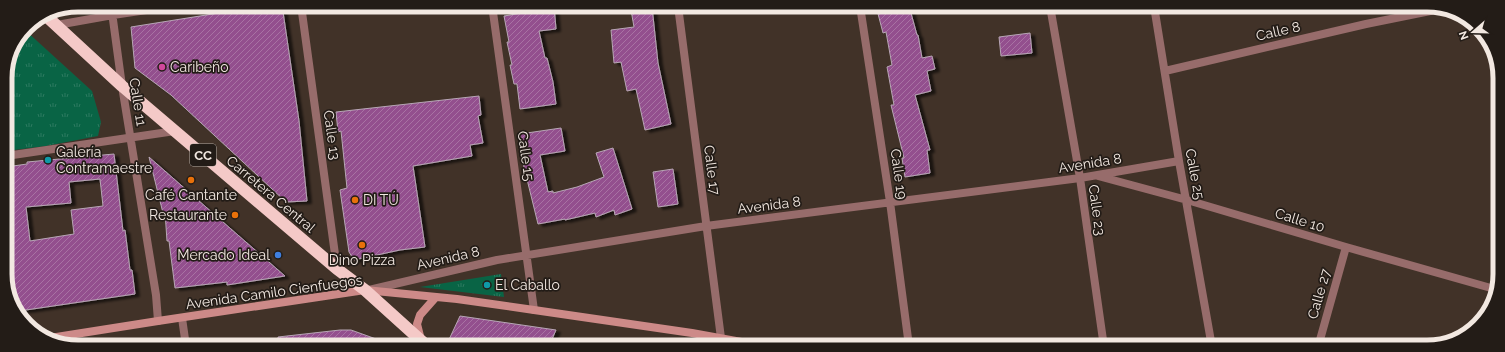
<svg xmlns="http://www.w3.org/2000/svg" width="1505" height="352" viewBox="0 0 1505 352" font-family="Raleway,sans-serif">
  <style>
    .park { fill: url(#park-tufts) }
    .building { fill: url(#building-hatch); stroke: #b7a6b5; fill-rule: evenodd; filter: url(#shadow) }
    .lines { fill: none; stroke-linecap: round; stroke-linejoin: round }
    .street { stroke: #976c6b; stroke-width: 8 }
    .secondary { stroke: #cd8a88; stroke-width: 8 }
    .highway { stroke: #f4c9c7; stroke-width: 12 }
    .hotel-dot { fill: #d1479c; stroke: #231c17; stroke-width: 1.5 }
    .culture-dot { fill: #0f9aa8; stroke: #231c17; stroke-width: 1.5 }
    .food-dot { fill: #e8710a; stroke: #231c17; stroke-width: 1.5 }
    .shop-dot { fill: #3f7fe0; stroke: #231c17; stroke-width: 1.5 }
    .labels { text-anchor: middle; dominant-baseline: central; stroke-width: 3.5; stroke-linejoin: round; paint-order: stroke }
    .shield { fill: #231c17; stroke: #b4aba4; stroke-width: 1 }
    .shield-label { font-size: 13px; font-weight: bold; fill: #f2e8e1 }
    .street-label { font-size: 14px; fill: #f2e8e1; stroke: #231c17 }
    .poi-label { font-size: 14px; fill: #f2e8e1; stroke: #231c17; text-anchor: start }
    .rim { fill: none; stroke: #f2e8e1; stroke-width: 5 }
  </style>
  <defs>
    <pattern id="park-tufts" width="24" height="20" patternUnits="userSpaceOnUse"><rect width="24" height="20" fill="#096445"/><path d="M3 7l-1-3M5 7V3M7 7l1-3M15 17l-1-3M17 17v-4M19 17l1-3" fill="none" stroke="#2d7a60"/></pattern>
    <pattern id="building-hatch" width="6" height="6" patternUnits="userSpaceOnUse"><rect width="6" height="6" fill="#93508e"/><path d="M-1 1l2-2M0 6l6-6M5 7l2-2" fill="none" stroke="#a872a3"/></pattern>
    <filter id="shadow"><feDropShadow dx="4.5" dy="2.5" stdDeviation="1" flood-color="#0009"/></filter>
  </defs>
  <rect width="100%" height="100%" fill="#413228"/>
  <path class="park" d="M25,30L92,91L101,122L98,136L46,146L6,151L5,73Z
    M501,274L504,297L420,287Z"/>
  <path class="building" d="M269,5H282L299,121L307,201L286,202L171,95L135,68L131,27Z
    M527,5L554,6L556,29L539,31L545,58H547L553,82L556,104L520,109L517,84H514L510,65H512L507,42H509L504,16L528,12Z
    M876,6H909L917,35H918L922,58L932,56L935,69L927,71L931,91L915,95L930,150H927L930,173L905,177L902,158H904L891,105H894L887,67L892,65L886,32L883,33Z
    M652,7L658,63L671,124L645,130L636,89L627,91L621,62L614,63L611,30L634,27L631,10Z
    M1030,33L1032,53L1001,56L999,37Z
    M479,96L481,115L478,116L483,143L470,145L472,156L413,166L425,247L400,250L354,260L349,252L340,190L347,188L341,131L338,132L336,112Z
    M561,128L565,151L540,155L548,192L553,191V193L577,187L604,177L596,153L613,148L632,209L615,215L614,210L596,217L595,213L565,220V219L538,224L523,163H525L520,134Z
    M114,154L123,231L125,230L130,270H132L135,294L19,311L6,289V167L27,164V162ZM100,179L103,206L71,210L74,234L30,241L26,207L71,203L69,182Z
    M149,157L231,229L285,276L227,285V282L175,288L169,241H167L165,212L163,213Z
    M673,169L678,204L658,207L653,172Z
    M460,316L556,330L549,346H446Z
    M340,330H351L390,344V346H278V337Z"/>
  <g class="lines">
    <path class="street" d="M111,5L122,86L156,295L158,321
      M301,5L337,269
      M492,5L534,310
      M678,6L721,338
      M860,6L890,202L909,346
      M1050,6L1080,178L1104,347
      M1154,6L1179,161L1212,347
      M57,25L113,15L180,5
      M1165,71L1366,24L1445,8
      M6,156L175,131
      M1098,176L1187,200L1346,247L1498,290
      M369,290L497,260L706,226L1080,178L1179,161
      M182,318L186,346
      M1318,347L1346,247"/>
    <path class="secondary" d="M50,338L158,321L365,290L457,299L534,310L692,333L764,346
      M421,340L417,324L420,315L435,298"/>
    <path class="highway" d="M44,14L122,86L337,269L365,290L427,346"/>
  </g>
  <circle class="hotel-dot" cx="162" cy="67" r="4"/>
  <g class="culture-dot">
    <circle cx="48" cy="160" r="4"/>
    <circle cx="487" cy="285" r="4"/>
  </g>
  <g class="food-dot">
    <circle cx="191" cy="180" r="4"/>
    <circle cx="355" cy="200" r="4"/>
    <circle cx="235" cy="215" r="4"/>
    <circle cx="362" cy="245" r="4"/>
  </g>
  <circle class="shop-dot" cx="278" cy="255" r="4"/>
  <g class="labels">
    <rect class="shield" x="190" y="144" width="26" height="22" rx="3"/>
    <g class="shield-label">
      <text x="203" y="155">CC</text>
    </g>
    <g class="street-label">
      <text transform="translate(1278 31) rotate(-13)">Calle 8</text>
      <text transform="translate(138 102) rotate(81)">Calle 11</text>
      <text transform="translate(332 135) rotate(82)">Calle 13</text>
      <text transform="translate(526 156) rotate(82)">Calle 15</text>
      <text transform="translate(1090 163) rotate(-9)">Avenida 8</text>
      <text transform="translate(712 170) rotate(83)">Calle 17</text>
      <text transform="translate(899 174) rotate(82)">Calle 19</text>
      <text transform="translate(1195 174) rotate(79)">Calle 25</text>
      <text transform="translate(271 194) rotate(40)">Carretera Central</text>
      <text transform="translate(769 205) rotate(-7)">Avenida 8</text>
      <text transform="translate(1097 210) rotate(82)">Calle 23</text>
      <text transform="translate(1300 220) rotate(17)">Calle 10</text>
      <text transform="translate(448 258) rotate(-13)">Avenida 8</text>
      <text transform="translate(274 292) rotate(-8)">Avenida Camilo Cienfuegos</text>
      <text transform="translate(1319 294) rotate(-74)">Calle 27</text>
    </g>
    <g class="poi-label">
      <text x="170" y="67">Caribeño</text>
      <text x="56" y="152">Galería<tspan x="56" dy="16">Contramaestre</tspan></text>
      <text x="191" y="195" text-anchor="middle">Café Cantante</text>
      <text x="363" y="200">DI TÚ</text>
      <text x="227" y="215" text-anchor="end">Restaurante</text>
      <text x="270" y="255" text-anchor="end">Mercado Ideal</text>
      <text x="362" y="260" text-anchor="middle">Dino Pizza</text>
      <text x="495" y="285">El Caballo</text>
    </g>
  </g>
  <path d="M0 0H1505V352H0ZM78 12H1427A66 66 0 0 1 1493 78V274A66 66 0 0 1 1427 340H78A66 66 0 0 1 12 274V78A66 66 0 0 1 78 12Z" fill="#231c17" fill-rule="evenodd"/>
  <path class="rim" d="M78 12H1427A66 66 0 0 1 1493 78V274A66 66 0 0 1 1427 340H78A66 66 0 0 1 12 274V78A66 66 0 0 1 78 12Z"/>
  <g transform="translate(1473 32) rotate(250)" stroke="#231c17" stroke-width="3" paint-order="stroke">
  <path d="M0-3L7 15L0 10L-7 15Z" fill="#f2e8e1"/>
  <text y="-6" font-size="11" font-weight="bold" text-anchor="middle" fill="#f2e8e1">N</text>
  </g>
</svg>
